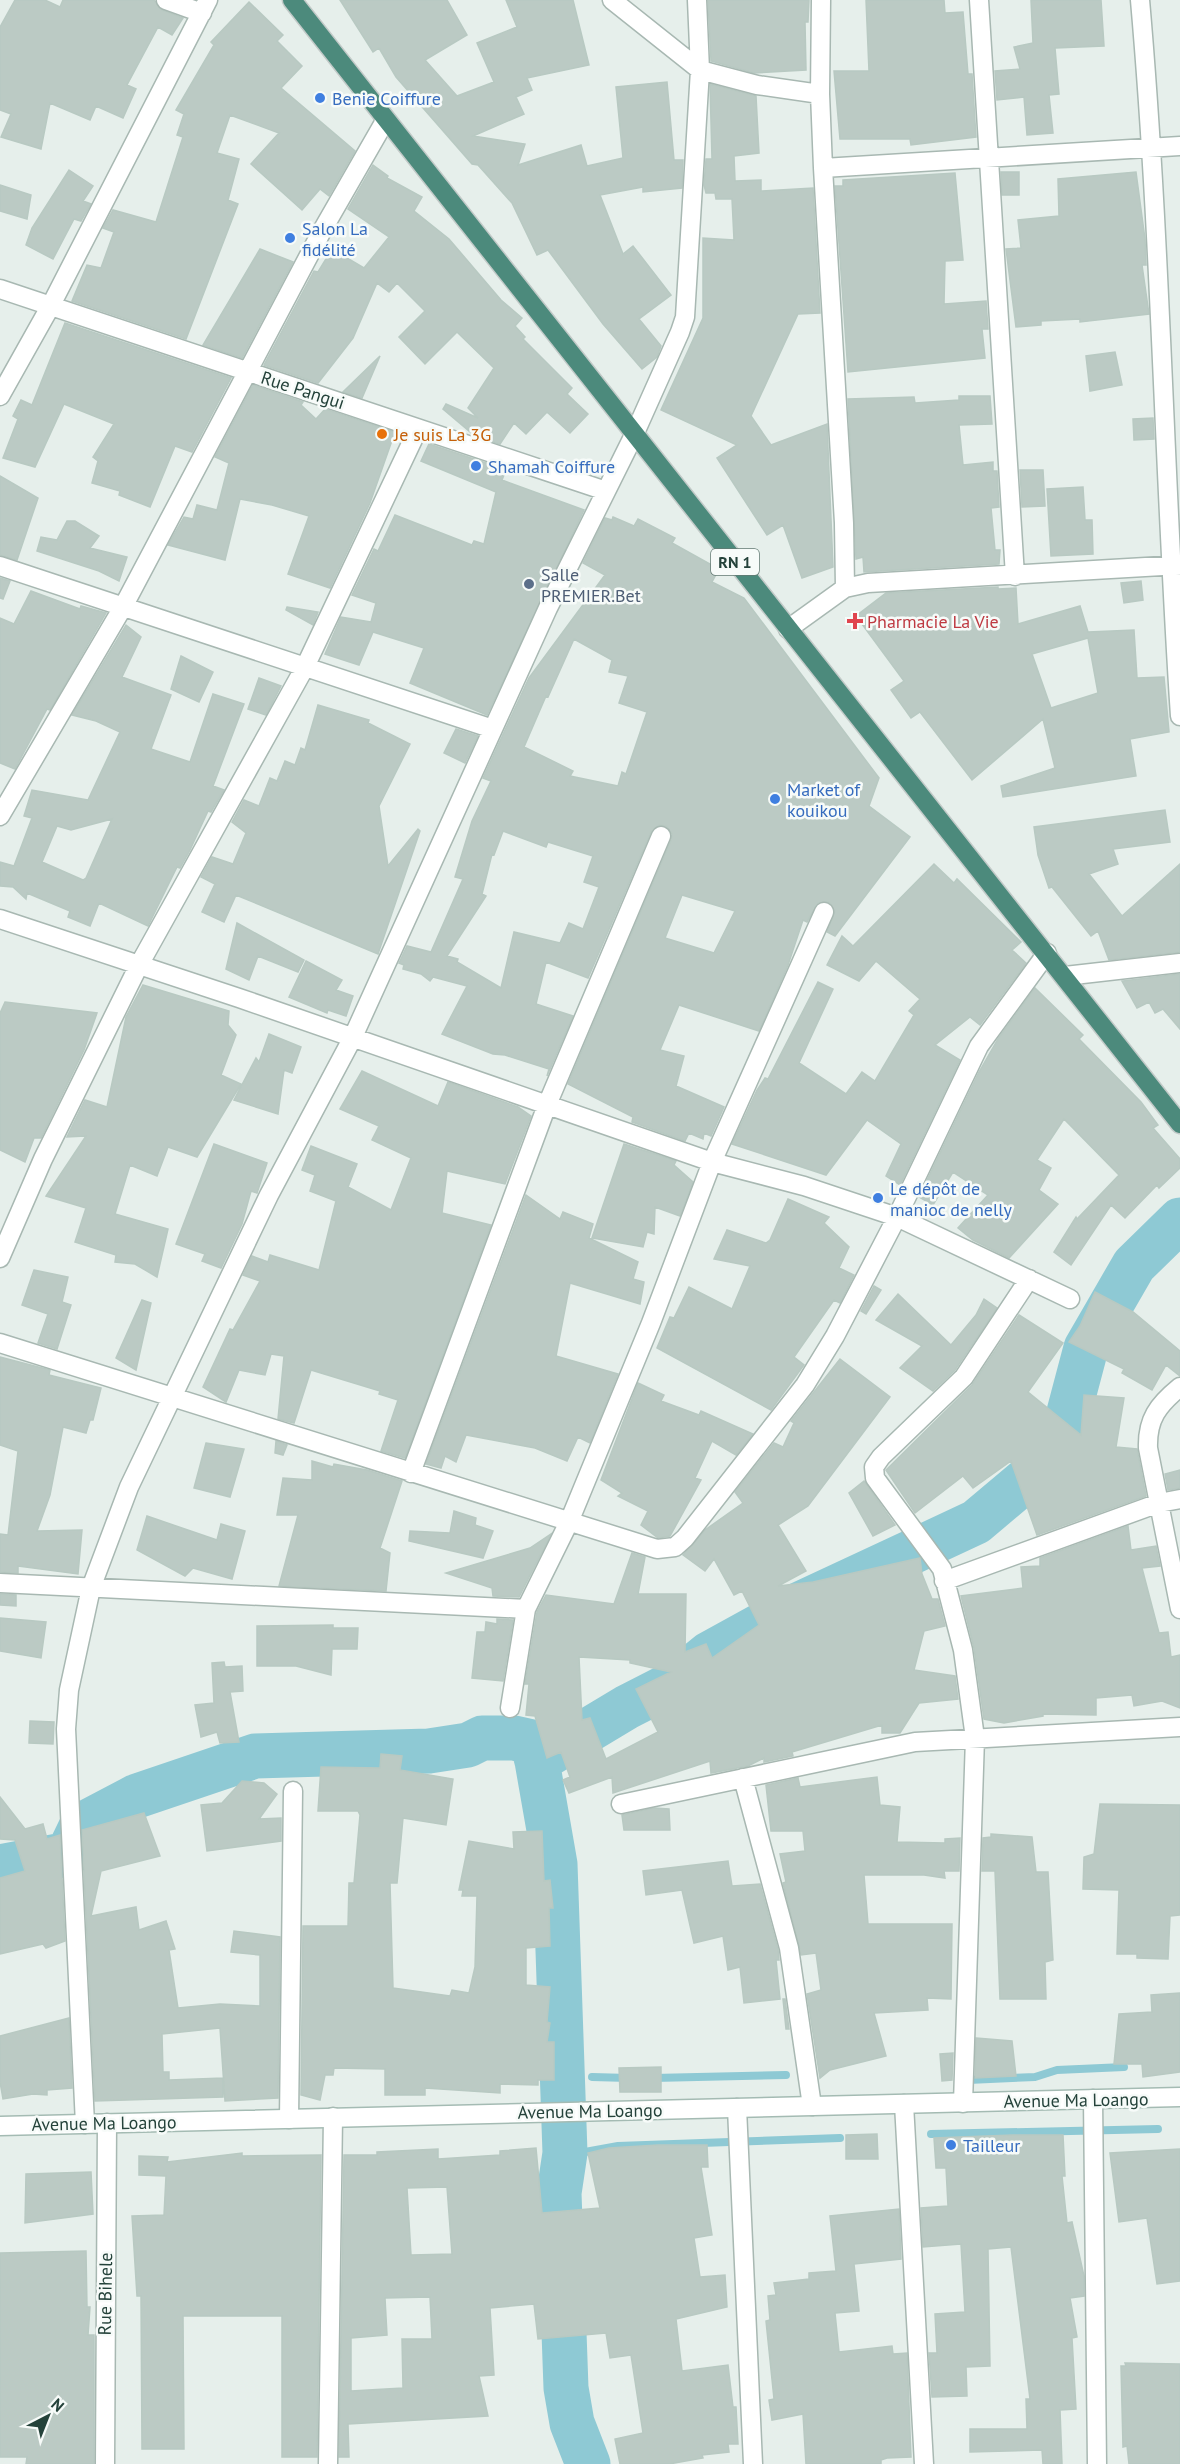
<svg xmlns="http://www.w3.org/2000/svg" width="1180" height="2464" viewBox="0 0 1180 2464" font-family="'PT Sans',sans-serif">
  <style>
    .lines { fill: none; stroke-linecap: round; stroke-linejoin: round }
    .stream { stroke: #8ec9d4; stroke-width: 8 }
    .river { stroke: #8ec9d4; stroke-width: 45 }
    .building { fill: #bbcac4; stroke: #b8c9c2; stroke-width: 1.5; fill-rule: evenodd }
    .minor-casing { stroke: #a8b8b2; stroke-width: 21 }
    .secondary-casing { stroke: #a4bbb3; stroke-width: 21 }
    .trunk-casing { stroke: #c2cac8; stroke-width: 21 }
    .minor { stroke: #fff; stroke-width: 18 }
    .secondary { stroke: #fff; stroke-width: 18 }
    .trunk { stroke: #4c8a7c; stroke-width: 18 }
    .shop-dot { fill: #3f7fe0; stroke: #f7fbf9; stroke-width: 2 }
    .food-dot { fill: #e8710a; stroke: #f7fbf9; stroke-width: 2 }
    .service-dot { fill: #5c6f8a; stroke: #f7fbf9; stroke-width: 2 }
    .health-dot { fill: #e0444e; stroke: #f7fbf9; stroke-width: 2 }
    .labels { text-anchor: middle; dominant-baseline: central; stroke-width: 5; stroke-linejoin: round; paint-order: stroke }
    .shield { fill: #f7fbf9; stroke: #637a73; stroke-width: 1.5 }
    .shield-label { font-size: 16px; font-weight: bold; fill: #24423a }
    .shop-label { font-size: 18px; fill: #366cbe; stroke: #f7fbf9; text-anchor: start }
    .street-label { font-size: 18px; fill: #24423a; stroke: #f7fbf9 }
    .food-label { font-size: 18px; fill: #c56008; stroke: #f7fbf9; text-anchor: start }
    .service-label { font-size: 18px; fill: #4e5e75; stroke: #f7fbf9; text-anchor: start }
    .health-label { font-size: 18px; fill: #be3a42; stroke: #f7fbf9; text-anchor: start }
  </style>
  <rect width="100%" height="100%" fill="#e6efeb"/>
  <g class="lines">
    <path class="stream" d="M592,2077L629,2078
      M968,2077V2080L1035,2077L1057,2070L1124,2067
      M653,2078L786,2075
      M931,2134L1158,2129
      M574,2154L618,2146L840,2138"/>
    <path class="river" d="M537,1761L555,1864L565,2153L559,2193L566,2388L572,2423L588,2464
      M0,1867L68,1854L82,1825L137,1796L255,1756L429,1751L468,1745L482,1738H514L532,1742L537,1761L627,1707L672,1684L709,1654L796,1606L976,1522L1033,1474L1068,1416L1086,1348L1134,1265L1180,1220"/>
  </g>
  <path class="building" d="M15,0H45L60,7L63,0H154L162,10L183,18L172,35L158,27L127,85L136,89L123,118L96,106L90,120L50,103L41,149L1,137L11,114L0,110V27Z
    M340,0H447L467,35L425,60L457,96L494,82L477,43L517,27L506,0H573L589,65L527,78L532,90L516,97L524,114L473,136L525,144L518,165L581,145L587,166L623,158L616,87L667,82L674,160H683L682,188L643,192V187L600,195L623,254L633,246L671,295L639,319L661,346L657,357L642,369L603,324L548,250L537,255L512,203L478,165L472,164L396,77L379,48L373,52Z
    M708,0H809L808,22H805L806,70L754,73L711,61Z
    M866,0H944L945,13L963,12L968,74H972L976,137L911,145L910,139H840L834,71H869Z
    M1031,0H1101L1104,46L1055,48L1059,94L1049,95L1053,133L1027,135L1024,97L997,100L995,71L1020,69L1014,47L1033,43Z
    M249,2L283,35L277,41L302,66L281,88L355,151L329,196L320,189L302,210L251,164L279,133L230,115L217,153L239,159L228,200L238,204L186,339L72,301L87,265L101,268L114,232L103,228L113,210L156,222L183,137L177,135L184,114L176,110L214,45L211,42Z
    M710,84L756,96L759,153L734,156L735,181L761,180V191L813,188L820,313L798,314L751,416L771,445L827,424L833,567L802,578L783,525L767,535L717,458L737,445L661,410L703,318V238L734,240L732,199H716L715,193H706L704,185L706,159H712Z
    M373,165L388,176L387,178L422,197L414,211L449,239L501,300L522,318L515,326L525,337L523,339L572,388L567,394L588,414L570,433L547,412L526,434L514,423L500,444L475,436L443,409L446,404L478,418L468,408L494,368L457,332L425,364L399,337L425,311L397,283L389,292L377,283L353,338L318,383L264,365L314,271L318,272L332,249L364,268L389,237L348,209Z
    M69,170L93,186L83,201L91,204L81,221L74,219L53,259L26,245L32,228Z
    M1001,172H1019V195H1002Z
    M1136,172L1145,239L1146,265H1142L1149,314L1080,322V319L1041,321V325L1016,327L1006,249L1021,248L1018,220L1059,216L1058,179Z
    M955,173L963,260L945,261L944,304L986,301L988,329H982L985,358L848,372L835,186H843V180Z
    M0,185L31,195L27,219L0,211Z
    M260,249L293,262L242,358L203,345Z
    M65,323L231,378L192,452L175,446L150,507L119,495L120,491L92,483L98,461L93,457L114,424L64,404L35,467L3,458L18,419L13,416L21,400L32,405Z
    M1115,352L1122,385L1090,391L1086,356Z
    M380,356L362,398L343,392Z
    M253,385L303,402L301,405L316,419L325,409L395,432L370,503L330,588L288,574L309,516L272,505L240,499L225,560L168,545L184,517L193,519L197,505L217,510L229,463L215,457Z
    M959,396H990L992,424L959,425L963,465L993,462V471H997L999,507L991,508L995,550H1000L999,564L864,572L863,557L856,559L848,399L914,397L915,403L959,400Z
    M1153,418L1154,439L1134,440L1133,419Z
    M429,444L501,468L506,470L502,480L584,510L487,715L410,683L424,648L373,632L359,665L325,654L341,617L371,622L376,603L352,595L374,549L378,551L395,515L472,545L474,541L484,544L496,492L421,461Z
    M1020,470H1043L1045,506L1022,507Z
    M0,476L38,498L17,560L0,555Z
    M1083,487L1085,520H1092L1093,554L1051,556L1047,489Z
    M613,517L634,526L638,519L675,538L672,543L719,569L712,582L744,598L879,778L869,806L910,837L835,936L827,932L835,911L829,902L818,903L807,922L803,920L788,965L759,1031L679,1005L660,1050L684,1056L676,1086L724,1107L711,1136L704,1133L703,1139L689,1133L685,1141L632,1122L633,1117L568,1084L671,840L672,834L666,826L659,825L651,832L588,978L546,962L536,1004L573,1016L547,1076L549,1069L505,1055L493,1054L442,1034L467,986L433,977L430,981L421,974L403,969L404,965L399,963L407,946L431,952L463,879L455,877L472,821L491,781L483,778L529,678L605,575L583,563L605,518L612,520ZM574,639L612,660L609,672L628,676L619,703L647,712L626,774L622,772L618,786L570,776L573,771L524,747L546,696L548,697ZM503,831L546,847L548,842L593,856L584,882L599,887L583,929L569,923L560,943L514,932L501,988L457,962L458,959L447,956L486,896L482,894L492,854L494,855ZM682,895L735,911L714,953L665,938Z
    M67,521H75L99,536L90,548L127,557L119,581L99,571L37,551L41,537L57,540Z
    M0,578L10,581L3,599L0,598Z
    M1141,581L1143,600L1124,603L1121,583Z
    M998,587V589L1016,588L1018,624L1080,606L1088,632L1134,630L1137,678L1164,677L1169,732L1130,739L1136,776L1003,797L1001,786L1055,768L1043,719L972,780L920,712L911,718L891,690L904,681L856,616L886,593ZM1088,638L1098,693L1051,708L1032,654Z
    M31,591L80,609L81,606L106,613L50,710L47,709L15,769L0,763V618L14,624Z
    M287,607L318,612L313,625L286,610Z
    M126,625L141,637L122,677L171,695L151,749L190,762L213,694L244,704L213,786L224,790L211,812L208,811L190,850L180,868L177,867L148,926L99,903L90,926L68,917L70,911L27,893L26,899L13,887L0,886V862L14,866L32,818L24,816L32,790L88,800L120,732L96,721L72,715ZM112,819L86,878L83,880L42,862L57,826L71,830Z
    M181,656L213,672L199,702L171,689Z
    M259,678L281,686L266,715L248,709Z
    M318,705L369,720L368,723L410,744L379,806L388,866L418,829L420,831L378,954L236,895L224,922L202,912L215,884L201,877L212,857L233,864L246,833L232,822L244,800L259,806L270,778L277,781L285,761L295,765L301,748L305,750Z
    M456,729L478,736L465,763L444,753Z
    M1165,810L1170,842L1113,849L1118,864L1089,874L1122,916L1180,864V952L1109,960L1098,931L1091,936L1052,887L1049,888L1038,855L1034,827Z
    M934,864L954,883L957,879L1021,942L1012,950L1026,963L980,1025L970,1017L935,1045L960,1060L900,1185L886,1176L901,1144L867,1120L826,1175L732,1144L757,1090L765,1078L768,1079L818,982L833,989L799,1063L846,1094L862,1072L875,1081L914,1015L909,1011L920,999L876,961L859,981L827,965L842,936L853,946Z
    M237,923L304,960L298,972L258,956L249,980L226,969Z
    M306,961L342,980L336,990L353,996L346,1016L328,1010L327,1013L289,997Z
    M1180,974V1029L1163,1009L1155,1013L1149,1002L1137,1008L1122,981Z
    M143,985L229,1011L228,1025L236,1035L221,1075L241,1084L197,1157L168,1147L157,1176L130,1165L115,1214L168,1229L157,1277L135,1264L115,1262L116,1255L75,1242L86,1208L46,1196L86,1136L67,1137L85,1100L107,1107L126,1017Z
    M1035,988L1083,1035L1079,1039L1141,1102L1158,1125L1153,1128L1180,1159V1168L1159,1188L1157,1185L1125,1218L1111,1205L1071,1265L1054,1252L1076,1217L1077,1219L1119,1175L1064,1119L1037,1160L1051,1168L1039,1190L1058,1204L1009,1258L973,1240L958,1228L988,1195L953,1172L933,1205L919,1197L979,1072L998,1039Z
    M5,1002L97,1013L84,1050L41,1138H34L25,1162L0,1150V1013Z
    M269,1034L301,1047L292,1073L284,1070L278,1114L234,1100L256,1058L259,1062Z
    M362,1071L438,1106L448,1082L518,1107L531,1116L505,1184L447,1171L442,1213L491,1225L405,1458L381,1451L398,1400L379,1394L380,1391L311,1370L294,1423L278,1419L284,1356L271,1354L265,1375L239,1370L226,1402L203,1387L230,1329L233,1330L260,1281L243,1275L252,1256L268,1262L270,1255L319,1270L336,1201L310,1191L315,1175L302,1170L311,1146L357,1164L348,1187L391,1210L411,1158L372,1140L379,1126L340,1109Z
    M214,1144L267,1163L257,1193L251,1191L242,1224L221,1268L202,1261L205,1254L176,1244Z
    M624,1144L676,1161L674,1165L693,1182L680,1216L655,1207L654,1234L647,1232L643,1247L592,1238Z
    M526,1195L560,1219L563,1212L593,1224L589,1238L638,1262L633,1279L644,1282L640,1304L570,1283L556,1356L618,1374L590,1443L578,1437L567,1461L535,1448L466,1435L456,1462L445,1456L441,1468L426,1464Z
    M788,1199L829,1217L824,1223L849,1247L839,1268L854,1275L840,1303L834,1300L794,1357L804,1365L771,1410L657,1348L670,1317L674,1318L689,1287L732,1309L750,1266L714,1259L727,1230L766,1243L770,1240Z
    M34,1270L68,1277L62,1302L71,1305L57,1349L38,1343L48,1314L22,1305Z
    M874,1286L881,1290L866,1314L861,1311Z
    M1095,1292L1133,1312L1180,1351V1376L1166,1365L1152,1390L1122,1373L1124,1369L1069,1342L1080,1326Z
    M898,1294L951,1345L976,1315L984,1299L997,1308L955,1370L933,1391L900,1368L922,1346L876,1320Z
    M142,1300L151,1303L136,1370L116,1358Z
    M1019,1315L1063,1343L1028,1392L1081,1435L1084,1395L1124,1398L1116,1447L1137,1449L1146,1496L1037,1535L1011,1461L973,1488L963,1476L915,1513L886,1470L972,1385Z
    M0,1357L50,1370L49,1375L101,1388L93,1420H90L86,1433L63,1427L50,1495L37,1531L82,1530L78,1574L18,1566V1573L0,1572V1534L8,1535L18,1451L0,1445Z
    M840,1359L890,1397L808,1506L778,1525L806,1571L778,1586L813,1582L920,1558L922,1574L932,1599H938L945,1626L924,1631L914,1670L955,1676L958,1699L919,1703L900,1733H882V1725L792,1752L793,1756L764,1762V1758L748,1766L711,1773L710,1761L613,1793L612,1777L569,1793L563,1780L570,1777L561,1752L547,1758L535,1716L526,1715L529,1684H525L537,1612L546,1595L614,1604L632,1553L645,1557L638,1594H686L685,1652L706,1644L712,1658L759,1625L742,1591L734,1595L714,1559L705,1571L683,1555L705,1530L743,1503L735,1492L774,1443L783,1447L794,1423L791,1421ZM579,1657L630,1660V1663L671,1672L636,1689L658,1732L606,1759L590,1718L582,1720Z
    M638,1383L664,1395L661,1401L699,1415L701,1411L753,1434L736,1455L712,1441L695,1478L701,1480L670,1536L658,1538L641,1525L648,1511L618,1496L622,1493L601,1480Z
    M276,1441L287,1445L283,1455L275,1453Z
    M206,1443L244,1449L230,1497L194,1488Z
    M312,1461L333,1467L334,1464L367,1470L402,1481L380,1548L390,1553L386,1591L279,1586L298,1515H277L283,1478L312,1480Z
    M1180,1470V1488L1168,1490L1165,1474Z
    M864,1481L895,1525L873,1536L849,1493Z
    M454,1511L476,1518L475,1525L493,1531L483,1558L409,1541L410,1531L450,1533Z
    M147,1516L217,1540L221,1524L245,1531L232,1579L193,1568L185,1576L137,1550Z
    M1128,1526L1131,1550L1156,1546L1160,1566L1142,1568L1159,1633L1168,1632L1171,1657L1180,1655V1708L1162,1701L1134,1706L1132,1695L1096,1698V1715L1043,1714V1716L1004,1723L984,1719L974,1648L961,1596L1023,1588L1021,1567L1040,1566V1558Z
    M551,1534L519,1597L493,1596L492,1588L446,1573L530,1548Z
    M0,1594L16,1595V1606L0,1605Z
    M0,1618L46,1622L41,1658L0,1651Z
    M497,1619L513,1620L503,1681L472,1678L477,1632H485L486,1622L497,1624Z
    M333,1625V1628H358L357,1649H332L331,1675L296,1666H257V1626Z
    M224,1662L225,1667L242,1666L243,1691L230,1692L239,1742L220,1743L217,1732L201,1737L195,1705L214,1703L212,1663Z
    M30,1721L54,1722L53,1744L29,1743Z
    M381,1754L402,1756L400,1770L453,1779L446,1825L403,1818L397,1883H390L393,1988L450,1996L452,1990L469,1993L475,1967L477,1896H462L463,1890H459L469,1841L514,1849L513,1832L542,1831L544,1881L550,1880L553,1908H549L550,1946L526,1948V1985L550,1987L547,2022L550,2023L547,2042H554V2080H538V2085L500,2084V2093L425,2088V2095H385V2069L334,2068L333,2075H325L320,2100L301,2095L303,1926H348L349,1883H354L360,1815L358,1811H318L321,1767L380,1768Z
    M877,1777L880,1805L900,1807L897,1842L945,1843V1839L960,1838L959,1871H944L945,1878L924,1875H864L868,1924H952L951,1999L927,1998L928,2010L874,2013L886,2056L830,2070L820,2078L807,1994L821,1990L816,1953L801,1955L783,1883L786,1882L780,1854L805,1851L803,1831H771L766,1785L798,1778L800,1787Z
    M242,1781L264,1783L277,1794L259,1819L281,1818V1841L207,1851L201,1805L222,1803Z
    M0,1797L25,1829L43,1824L47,1839L60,1835L65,1941L46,1948L43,1944L0,1954V1878L25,1871L15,1840L0,1839Z
    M1100,1804L1180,1805V1915L1170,1916L1168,1959L1137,1958V1954H1117L1119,1890L1083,1889L1084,1857L1094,1854Z
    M654,1808L669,1809L670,1830H624L622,1815Z
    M144,1813L160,1856L101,1871L91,1916L136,1907L139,1930L166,1921L175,1949L169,1950L178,2008L220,2004L260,2006V1955L231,1952L234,1931L280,1937L278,2098L225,2101L220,2028L162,2034L163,2072H169V2080L223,2078V2097L95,2101L82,1830Z
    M991,1834L1032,1837L1036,1872H1048L1053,1960L1045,1962L1046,1999H1000L995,1871H982L983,1838L991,1837Z
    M728,1861L732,1886L760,1884L778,1950L779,1960H776L780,1999L744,2003L740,1967L728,1970L723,1936L694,1943L682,1890L646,1895L643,1871Z
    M1180,1993V2072L1143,2077L1142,2064H1114L1119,2014L1152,2012L1151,1995Z
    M783,1999H785L789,2029H786Z
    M69,2018L72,2088L47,2090V2095L33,2094L3,2099L0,2082V2036Z
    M976,2038L1012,2041L1016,2076L975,2078Z
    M953,2053L952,2080L942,2081L940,2054Z
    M661,2067V2092H620L619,2068Z
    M877,2134L878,2159H846V2135Z
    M1013,2135H1063L1065,2176H1062L1067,2223L1072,2222L1084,2276V2296L1070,2298L1077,2337L1072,2338L1076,2409L1060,2410L1062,2464H1043L1042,2450L970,2452V2429H1027L1026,2399H1030L1011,2247L988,2249L990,2366L966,2367L967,2396L932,2397L929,2353H937L935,2314L965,2312L961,2244L923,2247L921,2208L948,2206L946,2168H936L934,2138Z
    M658,2145H707L708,2167H701L712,2235L694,2238L700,2277L725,2275L727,2307L676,2319L682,2371L728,2365L733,2407H736L738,2444H728L729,2452L702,2455L703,2458L669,2464H620L615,2439L643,2433L631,2355L610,2358L606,2333L538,2339L534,2304L490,2308L494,2375L479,2376L488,2416L348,2424L349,2457H339L344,2155H377V2152L438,2149V2159L500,2155V2151L536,2148L542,2213L600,2208L588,2153L609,2148ZM447,2187L452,2254L411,2255L407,2188ZM430,2297L432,2339H402L403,2388L351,2391V2338L387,2335L385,2298Z
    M1180,2149V2281L1157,2284L1147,2218L1119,2222L1110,2153Z
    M242,2153V2156L321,2155L317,2457H282V2316H183L184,2449H142L141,2296H137L132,2216L164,2215L166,2176L139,2175V2156L168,2157L167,2162Z
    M91,2172L93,2214L25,2223L26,2174Z
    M899,2209L901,2259L854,2264L859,2311L835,2313L839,2352L892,2346L893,2354L907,2353L911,2457L887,2458L881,2460V2464H806L803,2414L772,2420L769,2400L774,2399L766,2321L770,2320L768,2296L776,2295L774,2283L809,2279V2273L836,2271L830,2216Z
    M86,2251L87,2307H90L88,2335H94V2464H26L27,2457H0V2253Z
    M1125,2363L1180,2364V2464H1129L1127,2446L1123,2447L1121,2366H1126Z"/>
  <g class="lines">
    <g class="minor-casing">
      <path id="minor" d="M166,0L202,13
        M612,0L700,70L757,85L820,94
        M821,0L820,94L823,168L844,523L845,588
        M979,0L1015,576
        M1140,0C1161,238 1164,477 1180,716
        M823,168L1180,146
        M0,289L606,491
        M0,396L50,307L208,0
        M0,566L493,729
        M788,629L845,588L868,583L1180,565
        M0,816L123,607L323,229L385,121
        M0,919L239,998L712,1162L804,1186L897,1217L1070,1299
        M1065,976L1180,963
        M0,1258L43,1159L139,965L305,667L418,429
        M0,1343L657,1549L675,1547L685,1538L805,1385L835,1336L897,1217L979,1046L1047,953
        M1180,1387C1158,1405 1147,1419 1148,1448L1180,1609
        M411,1473L547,1105L661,836
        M944,1581L1159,1503L1180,1499
        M0,1583L526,1609
        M510,1708L526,1609L569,1522L651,1323L712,1162L824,912
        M743,1778L789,1948L812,2106
        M621,1804L915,1742L1180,1727
        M1093,2099L1097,2464
        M963,2103L975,1738L963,1650L942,1569L875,1478L874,1467L881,1457L964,1377L1029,1279
        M904,2104L924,2464
        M737,2108L753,2464
        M289,2119L293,1791
        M85,2124L66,1729L69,1690L91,1588L129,1487L269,1195L352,1039L548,608L634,435L680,332L685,317L700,70L697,0
        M105,2464L107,2123
        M328,2464L333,2117"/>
    </g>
    <g class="secondary-casing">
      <path id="secondary" d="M0,2126L1180,2097"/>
    </g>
    <g class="trunk-casing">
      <path id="trunk" d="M292,0L1180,1124"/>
    </g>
    <use href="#minor" class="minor"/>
    <use href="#secondary" class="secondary"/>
    <use href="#trunk" class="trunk"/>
  </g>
  <g class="shop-dot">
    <circle cx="320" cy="98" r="6"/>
    <circle cx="290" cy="238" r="6"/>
    <circle cx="476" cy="466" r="6"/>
    <circle cx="775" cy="799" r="6"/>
    <circle cx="878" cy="1198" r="6"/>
    <circle cx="951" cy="2145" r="6"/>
  </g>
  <circle class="food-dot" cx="382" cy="434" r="6"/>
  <circle class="service-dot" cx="529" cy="584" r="6"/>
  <path class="health-dot" d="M852 612h6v6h6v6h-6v6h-6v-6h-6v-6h6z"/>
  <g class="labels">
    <rect class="shield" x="711" y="549" width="48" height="26" rx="4.5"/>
    <g class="shield-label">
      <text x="735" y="562">RN 1</text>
    </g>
    <g class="shop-label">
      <text x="332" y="98">Benie Coiffure</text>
      <text x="302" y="228">Salon La<tspan x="302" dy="21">fidélité</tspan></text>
      <text x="488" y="466">Shamah Coiffure</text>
      <text x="787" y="789">Market of<tspan x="787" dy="21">kouikou</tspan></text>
      <text x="890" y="1188">Le dépôt de<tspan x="890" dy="21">manioc de nelly</tspan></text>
      <text x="963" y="2145">Tailleur</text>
    </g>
    <g class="street-label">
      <text transform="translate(303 390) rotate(18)">Rue Pangui</text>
      <text transform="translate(1076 2100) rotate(-1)">Avenue Ma Loango</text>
      <text transform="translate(590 2111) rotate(-1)">Avenue Ma Loango</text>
      <text transform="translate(104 2123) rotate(-1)">Avenue Ma Loango</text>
      <text transform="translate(105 2294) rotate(-89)">Rue Bihele</text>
    </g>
    <g class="food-label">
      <text x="394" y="434">Je suis La 3G</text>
    </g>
    <g class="service-label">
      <text x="541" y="574">Salle<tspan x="541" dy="21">PREMIER.Bet</tspan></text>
    </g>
    <g class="health-label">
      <text x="867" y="621">Pharmacie La Vie</text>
    </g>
  </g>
  <g transform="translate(48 2416) rotate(42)" stroke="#f7fbf9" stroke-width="4.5" paint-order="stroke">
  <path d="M0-4.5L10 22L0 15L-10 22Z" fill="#24423a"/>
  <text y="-9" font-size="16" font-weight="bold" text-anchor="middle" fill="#24423a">N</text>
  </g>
</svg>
